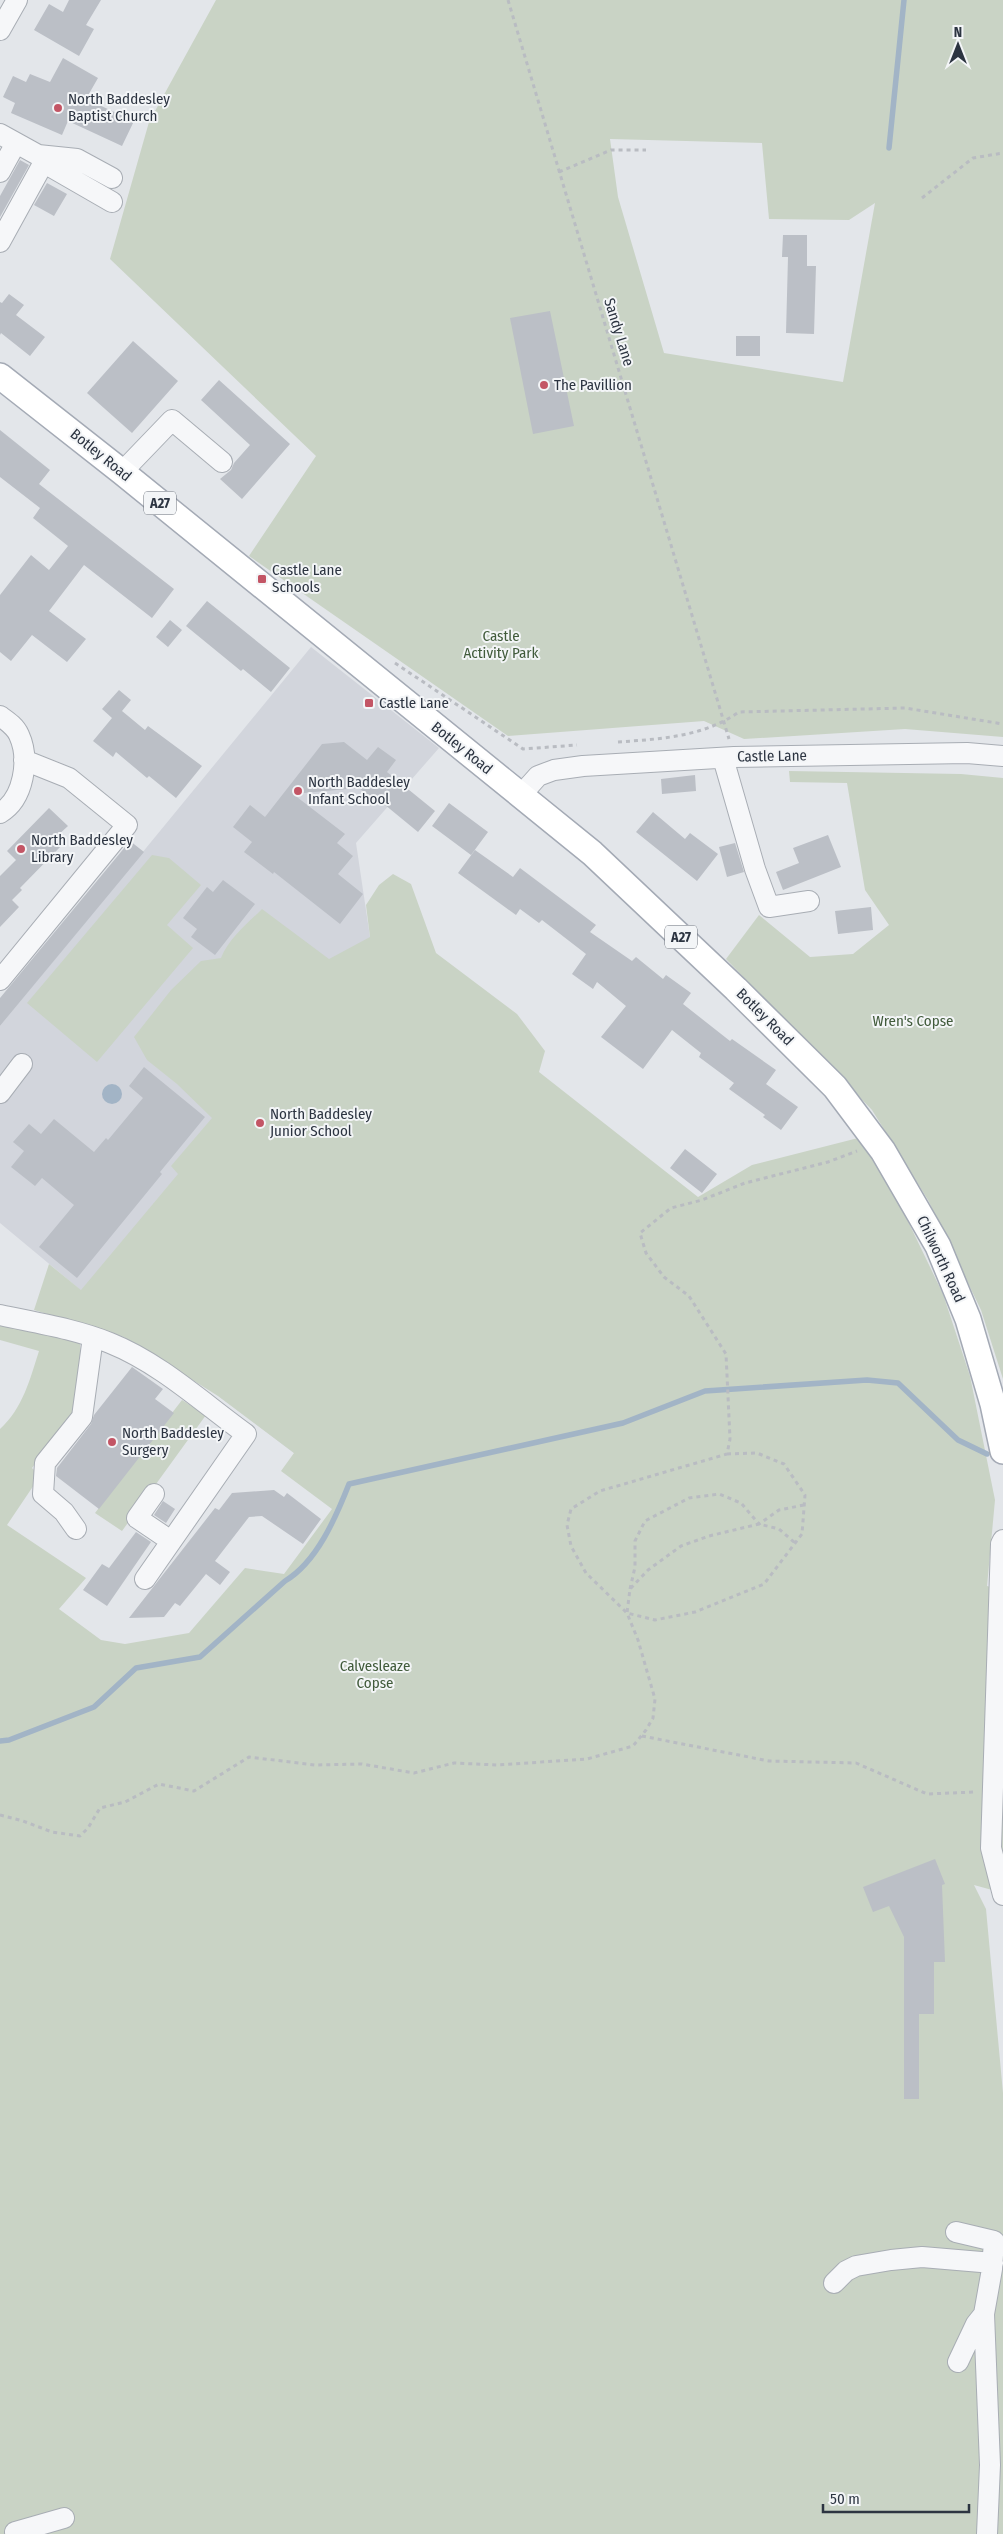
<svg xmlns="http://www.w3.org/2000/svg" width="1003" height="2534" viewBox="0 0 1003 2534" font-family="'Fira Sans Condensed',sans-serif">
  <style>
    .built { fill: #d2d5dc }
    .green { fill: #c9d3c5; fill-rule: evenodd }
    .water { fill: #a2b4c6 }
    .lines { fill: none; stroke-linecap: round; stroke-linejoin: round }
    .stream { stroke: #a2b4c6; stroke-width: 5.5 }
    .building { fill: #bbbfc6 }
    .minor-casing { stroke: #a8adb4; stroke-width: 22 }
    .major-casing { stroke: #a4aab5; stroke-width: 28 }
    .path { stroke: #b9bcc2; stroke-width: 3; stroke-dasharray: 4 4; stroke-linecap: butt }
    .minor { stroke: #f6f7f9; stroke-width: 20 }
    .major { stroke: #fff; stroke-width: 25 }
    .poi-dot { fill: #c35565; stroke: #f3f5f7; stroke-width: 2 }
    .labels { text-anchor: middle; dominant-baseline: central; stroke-width: 4; stroke-linejoin: round; paint-order: stroke }
    .shield { fill: #f3f5f7; stroke: #686e78; stroke-width: 1 }
    .shield-label { font-size: 14px; font-weight: bold; fill: #2c3441 }
    .poi-label { font-size: 15px; fill: #2c3441; stroke: #f3f5f7; text-anchor: start }
    .street-label { font-size: 15px; fill: #2c3441; stroke: #f3f5f7 }
    .park-label { font-size: 15px; fill: #415b3b; stroke: #f3f5f7 }
  </style>
  <rect width="100%" height="100%" fill="#e3e6ea"/>
  <path class="built" d="M311,647L439,748L356,843L370,937L294,1453L107,1312L0,1223V1026Z"/>
  <path class="green" d="M216,0H1003V737L905,729L744,739L704,721L508,736L249,556L316,456L110,259L149,122ZM610,139L762,143L769,219L849,220L875,203L843,382L664,353L618,197Z
    M789,771L961,774L1003,778V1379L981,1310L928,1200L872,1110L726,959L759,915L810,957L853,954L889,925L865,890L847,783L790,782Z
    M152,855L169,858L201,885L167,925L193,948L97,1062L27,1003Z
    M393,874L411,884L436,953L517,1014L545,1051L539,1072L698,1197L752,1165L862,1137L891,1186L943,1294L970,1376L995,1500L987,1586L1003,1590V1893L974,1885L986,1909L1003,2093V2534H0V1429C23,1408 30,1379 39,1351L0,1340V1321L80,1341L81,1365L74,1412L32,1468L40,1476L7,1525L86,1578L59,1609L101,1640L125,1644L189,1633L245,1568L284,1574L332,1509L281,1471L294,1453L218,1396L124,1337L34,1310L49,1264L81,1290L178,1174L171,1166L212,1118L177,1084L147,1060L134,1037L171,990L201,961L221,958C229,938 247,924 262,909L329,959L370,937L366,905L379,885Z
    M182,1400L206,1415L122,1531L95,1513Z"/>
  <path class="water" d="M102 1094a10 10 0 1 1 20 0a10 10 0 1 1-20 0Z"/>
  <g class="lines">
    <path class="stream" d="M889,148L904,0
      M0,1741L9,1740L94,1707L136,1668L200,1657L285,1581C317,1562 336,1517 349,1484L623,1423L705,1391L867,1380L898,1383L958,1440L987,1454"/>
  </g>
  <path class="building" d="M69,0H101L86,25L94,29L79,56L34,30L49,4L63,12Z
    M63,58L98,78L86,99L134,121L122,146L68,121L62,135L11,113L15,103L3,97L13,76L26,82L30,74L50,82Z
    M20,160L29,165L0,217V196Z
    M47,183L67,194L54,216L34,205Z
    M783,235H807V266H816L814,334L786,333L788,257H782Z
    M9,294L24,305L16,315L45,337L30,356L1,333L0,335V302L2,303Z
    M550,311L574,426L533,434L510,318Z
    M736,336H760V356H736Z
    M133,341L178,381L132,433L87,393Z
    M219,380L290,444L242,499L220,479L231,470L234,463L250,445L201,400Z
    M0,430L50,470L39,484L174,589L152,618L84,565L49,611L86,639L67,662L32,635L11,661L0,652V595L31,555L49,570L68,546L33,518L40,508L0,477Z
    M207,601L290,668L271,692L243,669L241,671L186,626Z
    M170,620L182,630L168,647L156,637Z
    M119,690L131,700L122,711L145,730L148,726L202,766L176,798L149,776L147,778L116,752L113,757L93,741L112,718L102,709Z
    M344,742L367,760L378,747L396,760L387,772L435,811L418,832L379,800L377,802L359,788L293,794L345,834L337,843L353,856L338,874L363,894L340,924L274,872L273,874L244,852L252,842L233,827L250,805L265,817L322,744Z
    M695,775L696,791L662,794L661,779Z
    M449,803L488,832L471,855L432,826Z
    M49,808L68,826L57,836L64,843L20,888L22,890L12,900L19,907L0,927V876L16,860L7,851Z
    M653,812L685,839L690,833L718,854L697,881L636,832Z
    M828,835L841,867L783,890L776,872L799,863L793,848Z
    M130,841L144,852L0,1026V998Z
    M735,843L744,872L727,877L719,847Z
    M475,850L513,877L520,868L596,925L590,932L632,961L636,957L663,979L666,975L691,993L683,1004L730,1041L732,1039L776,1070L766,1084L798,1107L781,1130L763,1117L765,1115L729,1089L734,1083L699,1057L701,1053L672,1030L643,1069L601,1037L626,1006L597,982L593,989L572,974L586,954L542,920L539,923L520,909L516,915L458,873Z
    M223,880L255,904L215,955L191,937L197,929L183,918L207,887L213,892Z
    M871,907L873,930L838,934L835,911Z
    M144,1067L205,1117L160,1172L162,1174L77,1278L39,1247L74,1205L42,1178L35,1186L11,1167L24,1151L13,1142L29,1124L41,1134L54,1119L94,1152L106,1138L108,1140L143,1098L129,1086Z
    M685,1149L717,1174L702,1193L670,1168Z
    M132,1367L163,1389L155,1399L174,1413L99,1509L56,1476L57,1468L91,1424L94,1415Z
    M274,1490L284,1497L287,1493L321,1519L303,1544L262,1516L249,1517L215,1561L230,1572L220,1585L206,1574L180,1606L175,1603L164,1617L129,1618L215,1508L219,1510L232,1493Z
    M163,1501L175,1509L166,1523L154,1515Z
    M136,1532L151,1542L107,1606L83,1590L102,1564L109,1568Z
    M935,1859L945,1884L942,1885L945,1962H934V2014H919V2099H904V1937L889,1906L873,1912L863,1887Z"/>
  <g class="lines">
    <g class="minor-casing">
      <path id="minor" d="M0,30L17,0
        M0,134L38,155L77,159L112,178
        M38,155L46,164L112,202
        M0,172L16,143
        M0,242L44,162
        M122,472L172,420L222,462
        M0,716C7,721 15,726 19,735C30,759 24,799 0,813
        M723,758L755,869L769,907L809,901
        M521,795L538,776L554,770L583,766L734,757L967,753L1003,756
        M0,980L127,825L69,778L24,760
        M0,1093L22,1064
        M0,1315C37,1323 76,1329 110,1343C160,1363 203,1403 246,1434L145,1579
        M154,1494L137,1518L171,1541
        M76,1529L64,1512L43,1494L45,1463L82,1417L93,1337
        M1003,1540L1001,1544L991,1848L1003,1895
        M956,2232L994,2241L992,2269L984,2314L990,2465L987,2534
        M834,2283L846,2271L856,2266L891,2260L922,2257L993,2263
        M958,2362L976,2324L984,2314
        M15,2532L64,2518"/>
    </g>
    <g class="major-casing">
      <path id="major" d="M0,376L122,472L592,853L736,989L835,1087L883,1151L938,1246L968,1319L993,1404L1003,1451"/>
    </g>
    <path class="path" d="M508,0L729,739
      M559,172L611,150H646
      M922,198L973,158L1003,153
      M395,663L523,749L577,745
      M618,742C660,739 703,737 739,712L905,708L1003,724
      M727,1454L757,1453L784,1464L805,1495L802,1534L764,1584L695,1612L655,1620L627,1613L586,1573L571,1546L567,1525L571,1509L600,1491L727,1454L730,1439L726,1354L689,1296L664,1277L646,1253L640,1233L671,1208L702,1200L745,1183L828,1162L857,1151
      M630,1589L635,1567V1541L645,1521L689,1498L719,1494L741,1503L759,1524L779,1510L804,1505
      M642,1736L769,1761L856,1763L927,1794L974,1792
      M0,1815L23,1821L52,1832L80,1836L88,1828L100,1808L125,1802L159,1784L194,1791L249,1757L315,1765L362,1764L414,1773L454,1763L497,1765L587,1759L633,1746L646,1730L653,1718L655,1699L638,1640L627,1613L630,1589L648,1570L681,1546L709,1536L759,1524L779,1529L795,1543"/>
    <use href="#minor" class="minor"/>
    <use href="#major" class="major"/>
  </g>
  <g class="poi-dot">
    <circle cx="58" cy="108" r="5"/>
    <circle cx="544" cy="385" r="5"/>
    <rect x="257" y="574" width="10" height="10" rx="2.5"/>
    <rect x="364" y="698" width="10" height="10" rx="2.5"/>
    <circle cx="298" cy="791" r="5"/>
    <circle cx="21" cy="849" r="5"/>
    <circle cx="260" cy="1123" r="5"/>
    <circle cx="112" cy="1442" r="5"/>
  </g>
  <g class="labels">
    <g class="shield">
      <rect x="144" y="491.5" width="32" height="23" rx="4"/>
      <rect x="665" y="925.5" width="32" height="23" rx="4"/>
    </g>
    <g class="shield-label">
      <text x="160" y="503">A27</text>
      <text x="681" y="937">A27</text>
    </g>
    <g class="poi-label">
      <text x="68" y="99">North Baddesley<tspan x="68" dy="17">Baptist Church</tspan></text>
      <text x="554" y="385">The Pavillion</text>
      <text x="272" y="570">Castle Lane<tspan x="272" dy="17">Schools</tspan></text>
      <text x="379" y="703">Castle Lane</text>
      <text x="308" y="782">North Baddesley<tspan x="308" dy="17">Infant School</tspan></text>
      <text x="31" y="840">North Baddesley<tspan x="31" dy="17">Library</tspan></text>
      <text x="270" y="1114">North Baddesley<tspan x="270" dy="17">Junior School</tspan></text>
      <text x="122" y="1433">North Baddesley<tspan x="122" dy="17">Surgery</tspan></text>
    </g>
    <g class="street-label">
      <text transform="translate(619 332) rotate(73)">Sandy Lane</text>
      <text transform="translate(101 455) rotate(39)">Botley Road</text>
      <text transform="translate(462 748) rotate(39)">Botley Road</text>
      <text transform="translate(772 756) rotate(-1)">Castle Lane</text>
      <text transform="translate(765 1017) rotate(45)">Botley Road</text>
      <text transform="translate(941 1259) rotate(65)">Chilworth Road</text>
    </g>
    <g class="park-label">
      <text x="501" y="636">Castle<tspan x="501" dy="17">Activity Park</tspan></text>
      <text x="913" y="1021">Wren's Copse</text>
      <text x="375" y="1666">Calvesleaze<tspan x="375" dy="17">Copse</tspan></text>
    </g>
  </g>
  <g transform="translate(958 45)" stroke="#f3f5f7" stroke-width="4" paint-order="stroke">
  <path d="M0-4L9 19L0 12L-9 19Z" fill="#2c3441"/>
  <text y="-8" font-size="14" font-weight="bold" text-anchor="middle" fill="#2c3441">N</text>
  </g>
  <path d="M823 2504v8h146v-8" fill="none" stroke="#2c3441" stroke-width="2.5"/>
  <text x="830" y="2504" font-size="15" fill="#2c3441" stroke="#f3f5f7" stroke-width="4" paint-order="stroke">50 m</text>
</svg>
